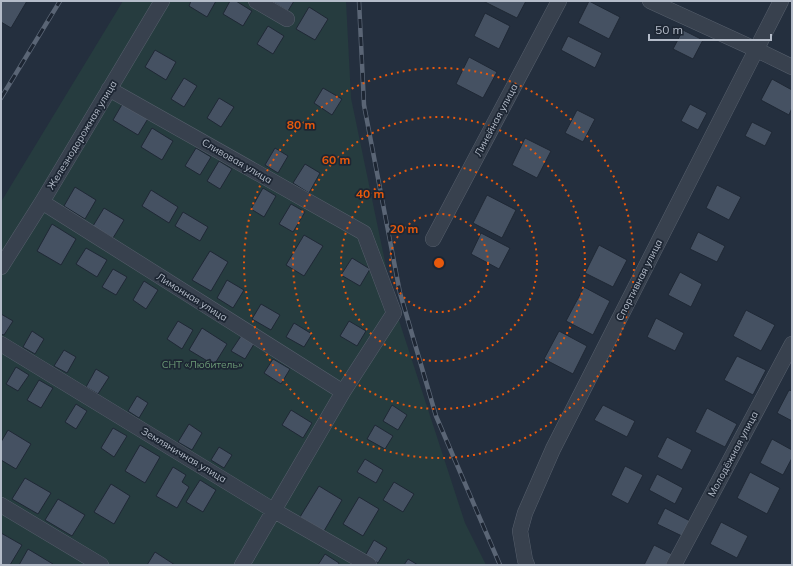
<svg xmlns="http://www.w3.org/2000/svg" width="793" height="566" viewBox="0 0 793 566" font-family="Mulish,sans-serif">
  <style>
    .green { fill: #263c3f }
    .building { fill: #455162; stroke: #1f2835 }
    .lines { fill: none; stroke-linecap: round; stroke-linejoin: round }
    .minor-casing { stroke: #565f6c; stroke-width: 16 }
    .minor { stroke: #38414e; stroke-width: 15 }
    .rail-casing { stroke: #5a6575; stroke-width: 4.5 }
    .rail { stroke: #1d2633; stroke-width: 3; stroke-dasharray: 9; stroke-linecap: butt }
    .ring { fill: none; stroke: #e8590c; stroke-width: 2; stroke-dasharray: 2 4 }
    .labels { text-anchor: middle; dominant-baseline: central; stroke-width: 3.5; stroke-linejoin: round; paint-order: stroke }
    .street-label { font-size: 10px; fill: #b4bcc9; stroke: #1d2633 }
    .park-label { font-size: 10px; fill: #6b9a76; stroke: #1d2633 }
    .centre { fill: #e8590c; stroke: #1d2633; stroke-width: 2 }
    .ring-label { font-size: 12px; text-anchor: middle; font-weight: bold; fill: #e8590c; stroke: #1d2633; stroke-width: 3.5; stroke-linejoin: round; paint-order: stroke }
  </style>
  <rect width="100%" height="100%" fill="#242f3e"/>
  <path class="green" d="M123,1H346L351,98L394,305L465,523L486,565H1V202Z"/>
  <path class="building" d="M1,1H27L11,28L1,22Z
    M191,1H216L207,17L189,6Z
    M230,1H236L252,11L243,26L223,14Z
    M274,1H294L288,11L273,2Z
    M483,1H526L517,18Z
    M589,1L620,17L609,39L578,23Z
    M309,7L328,19L315,40L296,29Z
    M485,13L510,26L499,49L474,36Z
    M268,26L284,36L273,54L257,44Z
    M683,30L703,40L693,59L673,49Z
    M568,36L602,53L595,68L561,50Z
    M155,50L176,62L166,80L145,67Z
    M469,57L497,72L483,98L456,84Z
    M184,78L197,86L184,107L171,99Z
    M772,79L792,90V108L789,115L761,100Z
    M323,88L342,99L332,115L314,103Z
    M219,98L234,107L221,127L207,118Z
    M124,101L149,117L138,135L113,120Z
    M690,104L707,113L698,130L681,121Z
    M577,110L595,119L583,142L565,133Z
    M752,122L772,132L765,146L745,136Z
    M152,128L173,141L162,160L141,147Z
    M525,138L551,151L537,178L512,165Z
    M196,148L211,157L200,175L185,166Z
    M275,148L288,156L278,173L265,165Z
    M219,161L232,169L220,189L207,181Z
    M305,164L320,173L309,193L293,183Z
    M717,185L741,197L729,220L706,208Z
    M75,187L96,200L85,219L64,206Z
    M263,188L276,196L264,217L251,209Z
    M151,190L178,207L169,223L142,206Z
    M487,195L516,210L502,238L473,223Z
    M291,204L305,212L293,232L279,224Z
    M104,208L124,220L113,238L93,226Z
    M183,212L208,227L200,241L175,226Z
    M52,224L76,239L61,265L37,251Z
    M698,232L725,246L717,262L690,249Z
    M481,233L510,248L499,269L471,254Z
    M304,235L323,246L304,276L286,265Z
    M599,245L627,260L613,287L585,273Z
    M86,248L107,260L97,277L76,264Z
    M210,251L228,262L211,291L192,280Z
    M352,258L370,269L360,286L341,275Z
    M113,269L127,277L116,295L102,287Z
    M680,272L702,284L691,307L668,295Z
    M227,280L244,290L233,308L217,298Z
    M144,281L158,290L146,309L133,300Z
    M584,287L610,301L593,335L566,321Z
    M261,304L280,315L271,330L252,319Z
    M746,310L775,325L761,351L733,336Z
    M1,314L13,321L4,335L1,334Z
    M656,318L684,333L675,351L647,337Z
    M178,321L193,330L182,349L167,339Z
    M349,321L366,331L357,346L340,336Z
    M294,323L312,334L304,347L286,337Z
    M202,328L227,344L214,365L189,350Z
    M32,331L44,339L35,354L23,347Z
    M559,331L587,346L573,374L544,359Z
    M241,336L254,344L245,359L231,351Z
    M64,350L76,357L67,373L54,366Z
    M737,356L766,370L753,395L724,380Z
    M273,359L290,369L281,384L264,373Z
    M16,367L29,375L18,391L6,384Z
    M96,369L109,377L98,394L86,387Z
    M39,380L53,388L41,408L27,400Z
    M789,390L792,391V421L777,413Z
    M137,396L148,403L139,418L128,411Z
    M76,404L87,411L76,429L65,422Z
    M392,405L407,415L398,430L383,421Z
    M603,405L635,421L627,437L594,420Z
    M707,408L737,424L725,447L695,432Z
    M291,410L312,423L303,438L282,425Z
    M189,424L202,433L192,450L178,442Z
    M375,425L393,436L385,449L367,439Z
    M113,428L127,436L114,457L101,448Z
    M8,430L31,444L16,469L1,460V442Z
    M667,437L692,450L682,470L657,457Z
    M772,439L792,450V458L783,475L760,463Z
    M140,445L160,457L145,483L125,471Z
    M219,447L232,455L224,468L211,460Z
    M365,459L383,470L376,483L357,472Z
    M625,466L643,475L628,504L611,495Z
    M173,467L186,475L182,482L189,487L177,508L156,496Z
    M750,472L780,488L767,514L737,498Z
    M657,474L683,488L675,504L649,490Z
    M25,478L51,493L38,514L12,499Z
    M200,480L216,490L203,512L186,502Z
    M394,482L414,494L403,512L383,500Z
    M111,484L130,496L114,524L94,512Z
    M319,486L342,500L324,531L300,517Z
    M359,497L379,509L363,536L343,524Z
    M58,499L85,515L72,536L45,520Z
    M665,508L692,522L684,537L657,524Z
    M721,522L748,536L737,558L710,544Z
    M1,533L22,545L10,565H1Z
    M374,540L387,548L378,563L365,556Z
    M654,545L672,554L666,565H644Z
    M28,549L53,564V565H19Z
    M155,552L175,565H147Z
    M325,554L339,563L338,565H318Z
    M408,559L418,565H404Z"/>
  <g class="lines">
    <g class="minor-casing">
      <path id="minor" d="M256,1L287,19
        M650,1L757,50L792,67
        M109,89L364,233L394,313L343,392L242,565
        M42,202L343,392
        M433,239L559,1
        M1,267L42,202L162,1
        M1,344L273,510L369,565
        M1,505L101,565
        M527,565L525,560L520,531L525,513L553,449L781,1
        M674,565L792,344"/>
    </g>
    <use href="#minor" class="minor"/>
    <g class="rail-casing">
      <path id="rail" d="M359,1L364,105L400,293L436,416L500,565
        M1,98L60,1"/>
    </g>
    <use href="#rail" class="rail"/>
  </g>
  <g class="ring">
    <circle cx="439" cy="263" r="49"/>
    <circle cx="439" cy="263" r="98"/>
    <circle cx="439" cy="263" r="146"/>
    <circle cx="439" cy="263" r="195"/>
  </g>
  <g class="labels">
    <g class="street-label">
      <text transform="translate(496 120) rotate(-62)">Линейная улица</text>
      <text transform="translate(82 135) rotate(-59)">Железнодорожная улица</text>
      <text transform="translate(237 161) rotate(30)">Сливовая улица</text>
      <text transform="translate(639 280) rotate(-63)">Спортивная улица</text>
      <text transform="translate(192 297) rotate(32)">Лимонная улица</text>
      <text transform="translate(733 454) rotate(-62)">Молодёжная улица</text>
      <text transform="translate(184 455) rotate(31)">Земляничная улица</text>
    </g>
    <g class="park-label">
      <text x="202" y="364">СНТ «Любитель»</text>
    </g>
  </g>
  <circle cx="439" cy="263" r="6" class="centre"/>
  <g class="ring-label">
    <text x="301" y="129">80 m</text>
    <text x="336" y="164">60 m</text>
    <text x="370" y="198">40 m</text>
    <text x="404" y="233">20 m</text>
  </g>
  <rect width="793" height="566" fill="none" stroke="#b4bcc9" stroke-width="4"/>
  <path d="M649 34v6h122v-6" fill="none" stroke="#b4bcc9" stroke-width="2"/>
  <text x="655" y="34" font-size="12" fill="#b4bcc9" stroke="#1d2633" stroke-width="3" paint-order="stroke">50 m</text>
</svg>
